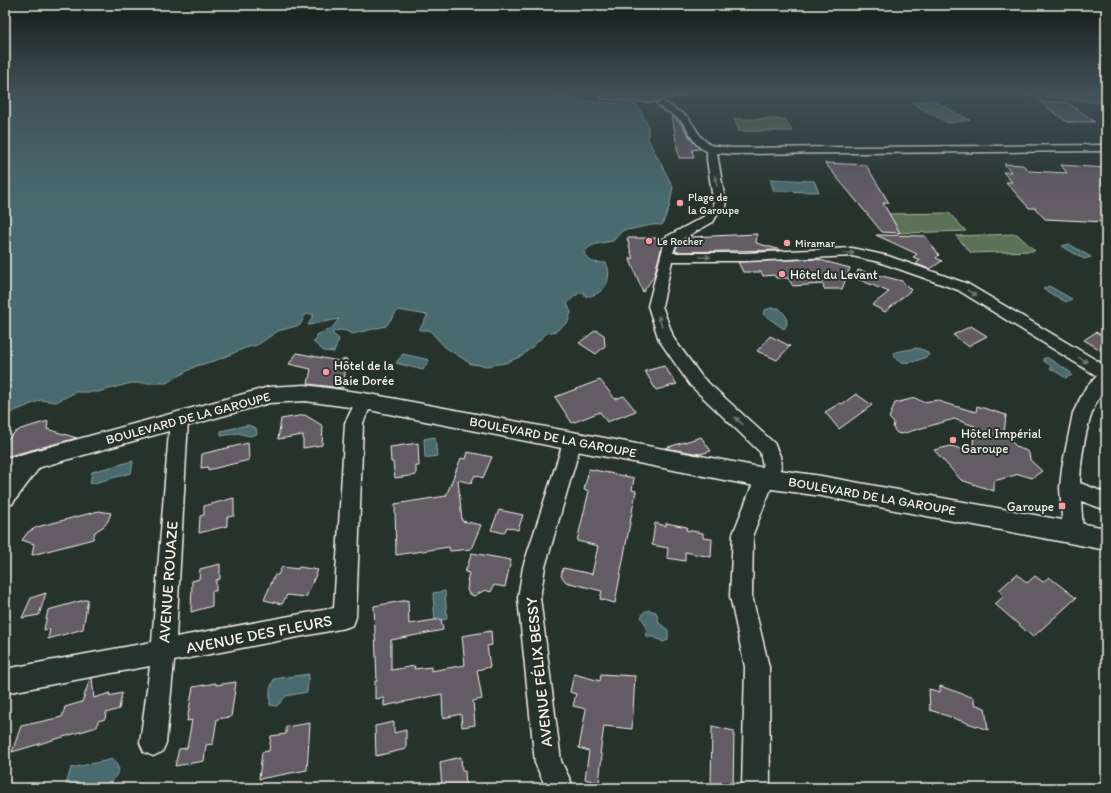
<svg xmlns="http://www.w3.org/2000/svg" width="1111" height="793" viewBox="0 0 1111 793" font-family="Itim,sans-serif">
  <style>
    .green { fill: #5c7256; stroke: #a8b29f }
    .water { fill: #486b6e; stroke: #8da19f }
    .building { fill: #635c65; stroke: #f4f1e8 }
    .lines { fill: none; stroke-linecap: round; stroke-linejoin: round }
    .minor-casing { stroke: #f4f1e8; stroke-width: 3 }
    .tertiary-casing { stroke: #f4f1e8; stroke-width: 3 }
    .minor { fill: #26332d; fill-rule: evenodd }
    .tertiary { fill: #26332d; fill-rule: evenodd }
    .oneway { fill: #6e766e }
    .poi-dot { fill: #ff9aa2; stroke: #26332d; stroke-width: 1.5 }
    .labels { text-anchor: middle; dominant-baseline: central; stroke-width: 4; stroke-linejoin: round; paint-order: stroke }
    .far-poi-label { font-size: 11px; fill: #f4f1e8; stroke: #26332d; text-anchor: start }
    .poi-label { font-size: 13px; fill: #f4f1e8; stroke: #26332d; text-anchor: start }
    .street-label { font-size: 13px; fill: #f4f1e8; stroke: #26332d }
    .near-street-label { font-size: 16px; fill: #f4f1e8; stroke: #26332d }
  </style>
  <rect width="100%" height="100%" fill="#26332d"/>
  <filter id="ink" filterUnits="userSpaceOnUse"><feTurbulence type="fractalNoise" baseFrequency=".025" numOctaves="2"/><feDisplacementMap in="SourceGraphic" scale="8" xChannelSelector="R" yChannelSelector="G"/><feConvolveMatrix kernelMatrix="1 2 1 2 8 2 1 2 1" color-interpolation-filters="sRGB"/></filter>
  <g filter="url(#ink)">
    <path class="green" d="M989,89H1106V102H1090L1000,92Z
      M932,100L970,120L948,123L912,103Z
      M734,119H785L792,131H739Z
      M949,213L966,231L901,233L886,214Z
      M1017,234L1035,251L971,253L956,236Z"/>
    <path class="water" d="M5,89H541L581,101L637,104L648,125V139L673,187L669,208L662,225C648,223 637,230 623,230L613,241C603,243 588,243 584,254C595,266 592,261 606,263C614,279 603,297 585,296V293C577,291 572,299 567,304L571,312L568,322L556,331L547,333L522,356L505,363L487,366L471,364L445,347L429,330H419L428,315L398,310L386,326L352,334C345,330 339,328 332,333L339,339L334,352L324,351L313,342L316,340L317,335L332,328L339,319L308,325L314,314H306L300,325L278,331L257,345L245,348L217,360L196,366L166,383H131L98,392H76L56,402L41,400L5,415Z
      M770,179L814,181L819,192L774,191Z
      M1069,244L1091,257L1084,259L1062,246Z
      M1049,286L1072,299L1066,302L1043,289Z
      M771,308H779L786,316L787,324L784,329L763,314L765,310Z
      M917,348L926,351L929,355C921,361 897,368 894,355L895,352Z
      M403,354L429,360L423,370L396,363Z
      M1045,358H1048L1070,372L1072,375L1066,378L1050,368L1051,366L1044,361L1043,359Z
      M248,425L256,428L257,434L249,436L238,433L221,436V431Z
      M435,437L437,456L425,458L424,439Z
      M133,461L131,473L90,484L92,472Z
      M445,591L447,619L435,622L433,593Z
      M649,610L656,612L659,623L668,630V640L663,642L654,637H647L646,625L641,617L644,612Z
      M309,674L307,692L286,696L277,706L270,705V689L274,679Z
      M114,759L119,770L112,782L90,788H65L71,768Z"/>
    <path class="building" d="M602,89H687L688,94L652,103L601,99Z
      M1040,102H1067L1095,122H1067Z
      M672,116L682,125L693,142L700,149L692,150L694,158H679Z
      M825,163L866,165L889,203H883L900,233L882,232Z
      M1004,164L1023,165L1029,171L1067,173L1061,165L1106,168V222L1045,219L1035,208H1029L1006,182H1012L1003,172H1011Z
      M757,234L756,243L781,250L675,252L678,243L689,237Z
      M876,235L925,236L939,255L936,258L942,261L930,269L916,264L920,260L913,257L917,254Z
      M627,238H664L654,276L643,292L629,257L633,259Z
      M816,259L850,268L842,289H824L823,284L793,286L788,278H776L774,275L763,276L761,272H743L738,262Z
      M858,270L902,281L911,290L885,312L872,305L889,292L855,278Z
      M971,326L987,336L968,346L953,335Z
      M596,330L604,335L605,346L596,354L579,343Z
      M1096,332L1106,338V353L1084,340Z
      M770,336L790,346L777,360L757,351Z
      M297,353L338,361L347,359L343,388L308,384L311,369L289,364Z
      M664,366L677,384L656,390L645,371Z
      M600,380L615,399L624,396L636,411L607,422L600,412L572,423L555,397Z
      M856,394L872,405L839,429L825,412L840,403L842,404Z
      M915,398L923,402L938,400L944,403L976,412L977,406L1006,415L1004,434L1018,448L1025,450L1029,453L1030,460L1042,471L1032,478L1019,474L994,481V491L961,480L934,450L951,446L972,452L975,426L954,419L901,434L897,433L893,428L894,423L889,418L895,403Z
      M305,415L323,426L322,445L303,448V435L278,439L281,419Z
      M48,421L47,429L77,438L5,457V442L14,433L21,429Z
      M701,437L711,451L700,454L665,448Z
      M248,443L249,460L208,470V467L201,468L202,454Z
      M418,443L419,466H416V475L395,478L393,462H391L390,447Z
      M468,452L492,457L483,478L475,475L471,483L458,480L462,521L481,525L471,549L450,551L449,547L396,555L395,504L446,496L461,458L466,459Z
      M589,469L634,478L632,490L636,491L615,603L600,599L602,591L566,582L561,576L563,568L592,574L598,546L577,541L589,491L584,490Z
      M234,498V516L227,517V526L199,533L200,516L204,515V506Z
      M499,510L523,515L518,530L507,527L504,533L491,530Z
      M99,511L111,513L108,521L104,526L95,532L93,539L32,555L34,544L22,540L28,532L37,527Z
      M655,523L666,526V523L687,527L686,530L703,533V538L712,539L711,557L685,552V561L667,558L668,548L652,545Z
      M472,553L511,560L505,587L494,585L491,592L485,590L474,596L469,594L467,590L468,581H467L469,573L465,572Z
      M220,564V579L216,580V591H212V606L191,612L192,581L199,579L200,569Z
      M282,567L298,569L299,567L318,570L306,597L287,595L282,604L264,600L273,579L275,575H278Z
      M1017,574L1027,583L1035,576L1043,582L1049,577L1076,598L1033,637L995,604L1004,596L999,590Z
      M46,593L39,615L22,618L31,598Z
      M88,599L83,629L48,639L50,629L44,630L48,610Z
      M408,600L409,624L441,619L443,630L391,640V670L415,666L414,669L431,667V671L465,665L462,636L491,631L492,645L487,646L490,667L477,670L482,699L473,701L475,725L462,727L461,714L443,718L442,694L384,706V698L375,699V681H377L374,606Z
      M574,674L600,681L601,674L635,676L632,729L604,726L600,754L602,755L599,783L585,779L589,751L579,748L586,709L573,706L576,694L570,692Z
      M92,678L94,698L110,693L109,696L122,693L119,709L106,713L105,719L98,721L97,727L12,752L21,726L62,717L65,707L82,702L90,679Z
      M236,682L231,717L217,719L213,744L206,745L204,761L175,766L179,749L187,748L192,720L187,721L193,687L216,683V685Z
      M940,686L974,698V704L985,708L988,730L930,710L929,689L940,692Z
      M394,722V733L406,730V749L376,756L375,726Z
      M310,723L307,770L259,779L262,752L269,751L271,736L286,734V727Z
      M712,726L734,731L733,788H711Z
      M461,757L462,771H465L466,788H442L440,762Z"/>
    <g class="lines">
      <g class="minor-casing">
        <path id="minor" d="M662,101L688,117L701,137L710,145L733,148L1106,145V151L733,154L717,153L726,207L719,212L713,222L677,242L673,253H745L852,248L888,256L968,284L1106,366V388C1087,409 1081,455 1080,483L1106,493V510L1081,501L1083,532L1080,538L1073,541L1066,538L1063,532L1060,488L1062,468L1073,413L1085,389L1097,376L958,290L879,262L852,256L745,261H672L662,306L674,339L702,377L774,443L780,456L781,467L774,481L753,534L752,596L769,667L770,788H742L745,667L730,596L733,534L755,478L763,466L760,452L690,385L659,340L648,306L665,240L666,237L705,216L714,206L707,160V151C691,146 691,129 680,120C674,115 666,111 659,106L657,104Z
          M364,395L370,397L373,401L363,423L356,617L353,625L345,628L174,661L166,743L162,752L153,756L144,752L140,743L150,666L5,693V669L152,642L170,420L173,415L179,413L185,415L188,420L176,637L334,608L345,423L358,397Z
          M573,433L579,435L582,440L545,567L540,598L561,761L574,788H546L535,763L518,598L523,567L564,440L567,435Z
          M35,452L42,454L44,459L42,464L12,504L5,506V483L28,454Z"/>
      </g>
      <g class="tertiary-casing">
        <path id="tertiary" d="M305,385L364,393L765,468L821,476L1106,528V550L821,496L765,488L364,409L305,401L269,403L5,477V459L269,387Z"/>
      </g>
      <use href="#minor" class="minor"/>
      <use href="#tertiary" class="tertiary"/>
    </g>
    <defs><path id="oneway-solid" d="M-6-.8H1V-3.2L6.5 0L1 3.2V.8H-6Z"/></defs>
    <g class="oneway">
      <use href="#oneway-solid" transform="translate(716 181) rotate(-101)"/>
      <use href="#oneway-solid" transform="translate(849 253) rotate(3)"/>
      <use href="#oneway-solid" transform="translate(705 257)"/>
      <use href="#oneway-solid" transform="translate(972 293) rotate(31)"/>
      <use href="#oneway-solid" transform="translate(660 321) rotate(-109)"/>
      <use href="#oneway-solid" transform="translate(1083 360) rotate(31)"/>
      <use href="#oneway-solid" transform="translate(739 421) rotate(-137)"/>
    </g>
  </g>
  <linearGradient id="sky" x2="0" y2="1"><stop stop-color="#151c19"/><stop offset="0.45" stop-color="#415057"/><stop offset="1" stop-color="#415057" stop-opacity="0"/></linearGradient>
  <rect width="1111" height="200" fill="url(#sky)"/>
  <g class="poi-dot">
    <circle cx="680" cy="203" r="4"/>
    <circle cx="649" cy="241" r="4"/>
    <circle cx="787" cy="243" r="4"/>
    <circle cx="782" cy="274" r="4"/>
    <circle cx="326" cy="372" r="4"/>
    <circle cx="953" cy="440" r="4"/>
    <rect x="1058" y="502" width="8" height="8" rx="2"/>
  </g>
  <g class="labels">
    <g class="far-poi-label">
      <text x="688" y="197">Plage de<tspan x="688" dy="13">la Garoupe</tspan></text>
      <text x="657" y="241">Le Rocher</text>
      <text x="795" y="243">Miramar</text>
    </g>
    <g class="poi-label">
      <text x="790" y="274">Hôtel du Levant</text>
      <text x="334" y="365">Hôtel de la<tspan x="334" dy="15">Baie Dorée</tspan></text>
      <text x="961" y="433">Hôtel Impérial<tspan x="961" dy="15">Garoupe</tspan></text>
      <text x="1054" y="506" text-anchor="end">Garoupe</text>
    </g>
    <g class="street-label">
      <text transform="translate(188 418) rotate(-15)">BOULEVARD DE LA GAROUPE</text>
      <text transform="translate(553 437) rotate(11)">BOULEVARD DE LA GAROUPE</text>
      <text transform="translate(872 496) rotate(10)">BOULEVARD DE LA GAROUPE</text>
    </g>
    <g class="near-street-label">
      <text transform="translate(168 582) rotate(-86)">AVENUE ROUAZE</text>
      <text transform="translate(259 634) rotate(-11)">AVENUE DES FLEURS</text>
      <text transform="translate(539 672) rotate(-96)">AVENUE FÉLIX BESSY</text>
    </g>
  </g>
  <rect width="1111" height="793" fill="none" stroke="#26332d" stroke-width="20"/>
  <rect x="10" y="10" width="1091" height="773" fill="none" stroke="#f4f1e8" stroke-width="1.5" filter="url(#ink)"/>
</svg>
